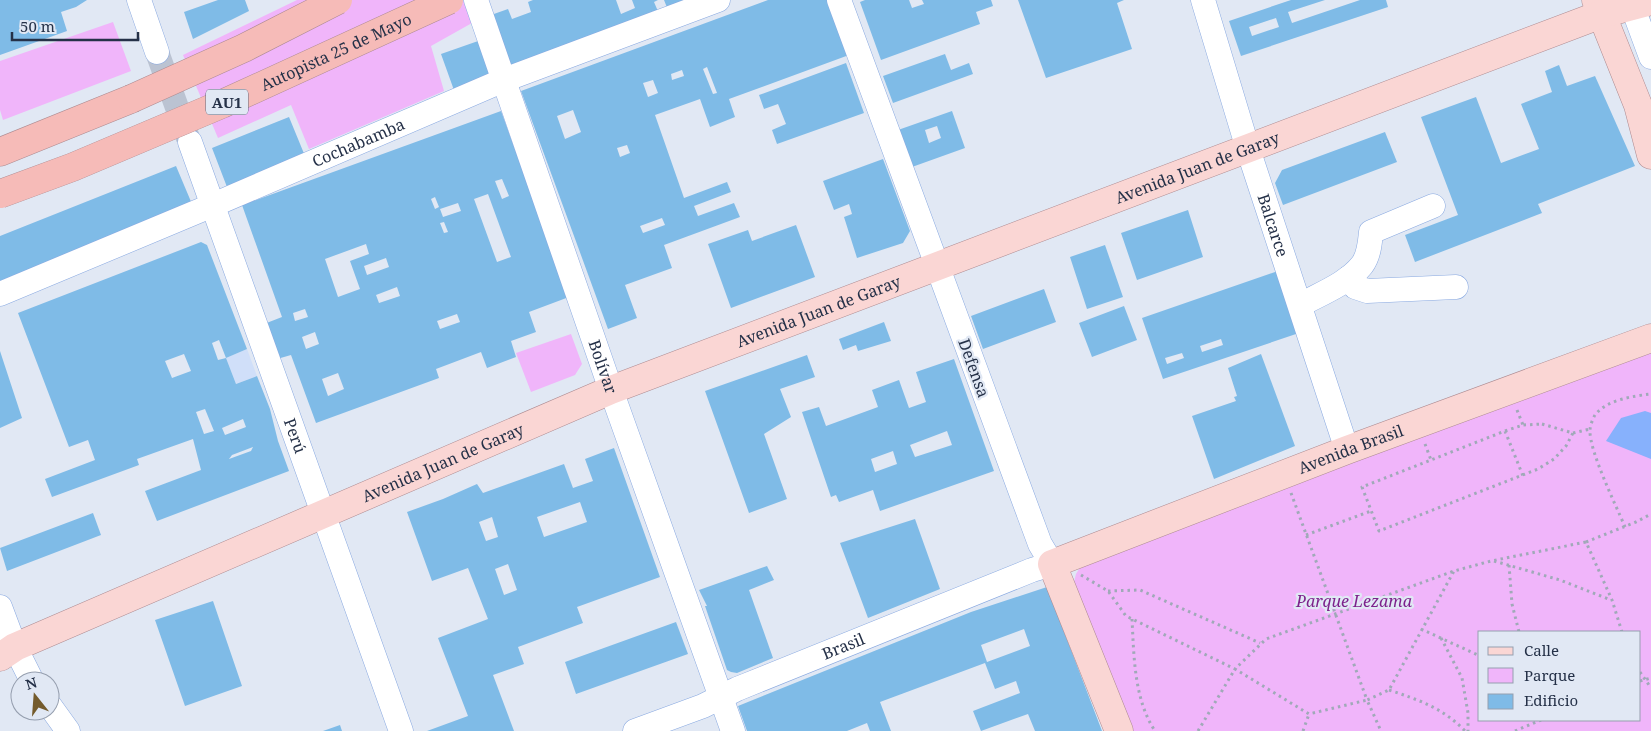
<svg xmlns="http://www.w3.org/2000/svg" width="1651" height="731" viewBox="0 0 1651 731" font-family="'Noto Serif',serif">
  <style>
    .built { fill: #d0dff9 }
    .green { fill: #f0b5fa; fill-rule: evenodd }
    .water { fill: #87b1fc }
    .building { fill: #7fbbe7; fill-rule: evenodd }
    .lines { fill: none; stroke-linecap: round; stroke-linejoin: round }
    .minor-tunnel { stroke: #bbc3d2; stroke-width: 24; stroke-dasharray: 24 12; stroke-linecap: butt }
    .minor-casing { stroke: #89a9e1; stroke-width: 25 }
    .major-casing { stroke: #ad8b91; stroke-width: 29 }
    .highway-casing { stroke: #ad8b91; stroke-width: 29 }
    .path { stroke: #a0a9b8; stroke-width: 3; stroke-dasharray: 2.5 4; stroke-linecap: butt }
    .minor { stroke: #fff; stroke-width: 24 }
    .major { stroke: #fad6d4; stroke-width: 28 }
    .highway { stroke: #f6bbb8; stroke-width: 28 }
    .highway-bridge-casing { stroke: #ad8b91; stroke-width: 29; stroke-linecap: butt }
    .highway-bridge { stroke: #f6bbb8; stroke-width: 28 }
    .labels { text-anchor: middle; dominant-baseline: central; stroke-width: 4.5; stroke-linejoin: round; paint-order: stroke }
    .shield { fill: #e1e8f4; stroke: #5d687c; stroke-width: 1 }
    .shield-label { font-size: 15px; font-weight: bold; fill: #253148 }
    .street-label { font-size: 16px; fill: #253148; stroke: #e1e8f4 }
    .park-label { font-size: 16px; font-style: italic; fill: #7d228c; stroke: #e1e8f4 }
  </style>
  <rect width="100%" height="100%" fill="#e1e8f4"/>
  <path class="built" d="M247,349L257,376L236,384L226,358Z"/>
  <path class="green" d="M297,0H463L472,23L431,46L444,91L309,149L291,105L218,138L183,55Z
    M113,22L131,71L3,120L0,110V61Z
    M571,334L582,364L575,375L531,392L516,353Z
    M1651,349V731H1131L1074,582L1076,574L1081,566ZM1480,632H1640V720H1480Z"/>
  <path class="water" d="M1645,411L1651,413V459L1606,441L1621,418Z"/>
  <path class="building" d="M0,0H87L76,7L61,12L67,31L0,55Z
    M218,0H245L249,11L193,39L184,12Z
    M533,0H616L621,14L635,8L632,0H658L654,2L660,16L511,71L491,15L508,9L512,19L531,12L528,2Z
    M664,0H695L668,10Z
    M768,0H829L849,55L729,99L735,117L710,127L700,99L655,115L684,198L727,182L731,192L694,206L698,216L734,203L740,217L664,245L672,268L625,285L637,318L608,329L521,91ZM707,67L717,93L713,94L703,69ZM682,70L684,76L672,80L671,74ZM653,80L658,93L648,97L643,83ZM573,110L581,132L565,139L557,116ZM627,145L630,153L620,157L617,148ZM662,218L665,225L643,233L640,226Z
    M865,0H909L912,8L924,4L922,0H991L993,6L976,12L980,24L881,60L860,2Z
    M1018,0H1124L1117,3L1132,49L1046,78Z
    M1291,0H1325L1288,12L1292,23L1360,0H1386L1388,7L1241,56L1229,21ZM1276,18L1279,27L1252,36L1249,27Z
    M481,40L495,79L455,93L441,54Z
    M945,54L951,70L969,63L973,74L893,103L883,76Z
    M846,63L864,113L777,144L772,130L786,124L778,104L764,109L759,95Z
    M1559,65L1567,86L1595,76L1635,166L1538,204L1542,213L1415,262L1405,235L1458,215L1421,117L1476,97L1501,163L1539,149L1521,104L1552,92L1545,71Z
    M501,111L569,297L529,312L536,332L511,341L516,357L487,368L481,352L436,369L439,378L316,423L291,355L277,359L264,324L282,317L242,205ZM502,179L509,196L502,199L495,181ZM488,194L511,257L497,262L474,199ZM435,197L439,207L435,209L431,199ZM458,203L461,211L443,217L440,209ZM444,222L448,232L444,233L440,223ZM366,244L369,254L350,261L360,289L338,297L325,259ZM386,258L389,267L367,275L364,266ZM397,287L400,296L379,303L376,295ZM305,309L308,317L295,321L293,313ZM457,314L460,322L440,329L437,321ZM315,332L319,344L306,349L302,337ZM338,373L344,389L328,396L322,379Z
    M952,111L965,148L912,167L898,130ZM937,126L941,138L929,143L925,130Z
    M289,117L305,156L227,187L212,148Z
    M1385,132L1397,162L1283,205L1275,183L1282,170Z
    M883,159L910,231L903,243L857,258L844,217L852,214L849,204L834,210L823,181Z
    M176,166L192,204L0,281V236Z
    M1188,210L1203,257L1137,280L1121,233Z
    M796,225L815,277L731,308L708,244L748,230L752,241Z
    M201,242L207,245L247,349L226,358L219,340L212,343L218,360L226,358L236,384L257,376L270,409L278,441L289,471L157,521L145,491L201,470L193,439L137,459L139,465L52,497L45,479L95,460L88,440L69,447L18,313ZM184,354L191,371L172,378L165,361ZM205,409L214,431L204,434L196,412ZM243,419L246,427L225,435L222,428ZM253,447L251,451L229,459L232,455Z
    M1105,245L1123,297L1087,309L1070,257Z
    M1278,271L1299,333L1163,379L1142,318ZM1221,339L1223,345L1202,352L1200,346ZM1182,353L1184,358L1167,364L1165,358Z
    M1044,289L1056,322L983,349L971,316Z
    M1124,306L1137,340L1092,357L1079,323Z
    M884,322L891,341L858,351L856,345L843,350L839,339Z
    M0,351L22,418L0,428Z
    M1261,354L1295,446L1214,479L1192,416L1236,401L1234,397L1237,396L1228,368Z
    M807,355L815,377L780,389L791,417L764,434L787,499L749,513L705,391Z
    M954,359L994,471L880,511L873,490L839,502L836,495L831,497L802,412L819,407L826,426L878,407L872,390L899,380L909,408L926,402L916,372ZM947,431L952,445L915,457L910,445ZM893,451L897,464L875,472L871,459Z
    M614,448L660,577L577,607L583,623L518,647L524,664L493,675L514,731H427L468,716L438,638L488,619L468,568L432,581L407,512L443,499L477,484L483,493L564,464L573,488L593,481L585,459ZM580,502L587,522L544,537L537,517ZM492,517L498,537L486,541L479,522ZM508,564L517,590L504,595L495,569Z
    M93,513L101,535L7,571L0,548Z
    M915,519L940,589L868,618L840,543Z
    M767,566L774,580L749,590L773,658L737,673L731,672L727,670L705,606H707L699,590Z
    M1047,587L1102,731H1035L1028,714L981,731L973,711L1020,693L1016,681L995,689L985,663L880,702L891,731H870L867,723L847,731H747L738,706L971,612ZM1024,629L1030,646L987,662L981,645Z
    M213,601L242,686L185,706L155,620Z
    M676,622L688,654L576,694L565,662Z
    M340,725L342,731H323Z"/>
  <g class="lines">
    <path class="minor-tunnel" d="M157,52L188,138"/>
    <g class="minor-casing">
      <g id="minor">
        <path d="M139,0L157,52"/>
        <path id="s1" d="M476,0L611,390L733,731"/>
        <path id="s2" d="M1203,0L1248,149L1347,450"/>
        <path d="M1630,0L1651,57"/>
        <path id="s3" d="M190,142L401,731"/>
        <path d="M1348,278L1355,287L1367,291L1456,287"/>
        <path id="s4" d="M0,294L213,205L504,80L718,0"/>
        <path d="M1300,305C1320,294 1347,284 1362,265C1369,256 1370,243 1371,232L1433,206"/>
        <path d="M0,607L15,647L32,681"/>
        <path d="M50,706L68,731"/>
        <path id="s5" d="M635,731L703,706L737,689L1032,570L1052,564L1040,544L839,0"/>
      </g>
    </g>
    <g class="major-casing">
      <g id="major">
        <path d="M1596,0L1638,105L1651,155"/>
        <path id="s6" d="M0,657L15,647L611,390L1602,14L1651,1"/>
        <path id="s7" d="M1119,731L1052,564L1347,450L1651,338"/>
      </g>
    </g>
    <g class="highway-casing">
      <path id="highway" d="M0,152L131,99"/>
    </g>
    <path class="path" d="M1517,410L1523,425
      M1542,424L1573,433L1566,446L1554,459L1538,469L1379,531L1362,487L1505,431L1523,425Z
      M1505,431L1523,476
      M1573,433L1590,429
      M1425,444L1431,460
      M1291,493L1367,700L1389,690L1454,571
      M1625,527C1616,505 1589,451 1590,430C1590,426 1593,418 1595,415C1606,400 1633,396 1651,394
      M1306,535L1371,511
      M1586,542L1636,522L1651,514
      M1494,561L1560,580L1611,600
      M1509,565L1512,604L1519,632
      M1081,575L1108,591L1126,616L1235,669L1266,639L1454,571L1491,561L1586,542L1612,600L1622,632
      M1108,591L1140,590L1260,643
      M1132,619C1134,657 1134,699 1155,731
      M1421,629L1480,656
      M1441,638L1462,678L1468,713V731
      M1640,672L1651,688
      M1640,681L1651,678
      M1389,690C1419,700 1443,708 1465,731
      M1198,731L1235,669L1309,714L1367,700L1381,731
      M1303,731L1309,714
      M1515,731L1541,720"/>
    <use href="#minor" class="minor"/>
    <use href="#major" class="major"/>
    <use href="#highway" class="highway"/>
    <g class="highway-bridge-casing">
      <g id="highway-bridge">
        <path d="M131,99L244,48L338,0"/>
        <path id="s8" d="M0,194L73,167L222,104L449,0"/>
      </g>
    </g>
    <use href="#highway-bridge" class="highway-bridge"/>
  </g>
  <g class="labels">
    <rect class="shield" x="206" y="89.5" width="42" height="25" rx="4"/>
    <g class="shield-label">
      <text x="227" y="102">AU1</text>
    </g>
    <g class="street-label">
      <text stroke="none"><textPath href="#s8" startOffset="365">Autopista 25 de Mayo</textPath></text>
      <text stroke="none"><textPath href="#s4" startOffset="389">Cochabamba</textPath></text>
      <text stroke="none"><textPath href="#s6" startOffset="1294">Avenida Juan de Garay</textPath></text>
      <text stroke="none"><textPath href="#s2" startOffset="236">Balcarce</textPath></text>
      <text stroke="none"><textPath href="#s6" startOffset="889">Avenida Juan de Garay</textPath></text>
      <text stroke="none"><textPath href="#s1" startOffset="388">Bolívar</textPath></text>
      <text transform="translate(974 368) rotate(70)">Defensa</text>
      <text stroke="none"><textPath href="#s3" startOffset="312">Perú</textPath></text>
      <text stroke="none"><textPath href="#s7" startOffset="500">Avenida Brasil</textPath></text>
      <text stroke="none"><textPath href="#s6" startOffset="484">Avenida Juan de Garay</textPath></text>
      <text stroke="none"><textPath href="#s5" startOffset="225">Brasil</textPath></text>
    </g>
    <g class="park-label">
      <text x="1354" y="601">Parque Lezama</text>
    </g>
  </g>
  <rect x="1478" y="631" width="162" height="90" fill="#e1e8f4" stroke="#969faf"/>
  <rect x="1488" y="647" width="25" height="8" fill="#fad6d4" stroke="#969faf"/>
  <text x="1524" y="656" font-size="15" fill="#253148">Calle</text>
  <rect x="1488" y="668" width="25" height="15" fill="#f0b5fa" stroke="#969faf"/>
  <text x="1524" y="681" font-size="15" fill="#253148">Parque</text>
  <rect x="1488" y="694" width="25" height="15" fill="#7fbbe7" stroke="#969faf"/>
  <text x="1524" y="706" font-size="15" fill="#253148">Edificio</text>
  <g transform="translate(35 696) rotate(343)"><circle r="24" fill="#e1e8f4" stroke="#969faf"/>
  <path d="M0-4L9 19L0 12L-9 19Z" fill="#745b2c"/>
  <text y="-8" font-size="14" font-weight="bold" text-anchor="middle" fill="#253148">N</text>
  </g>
  <path d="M12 32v8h126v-8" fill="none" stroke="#253148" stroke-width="2.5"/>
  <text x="20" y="32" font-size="15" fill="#253148" stroke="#e1e8f4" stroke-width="4" paint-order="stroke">50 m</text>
</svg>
